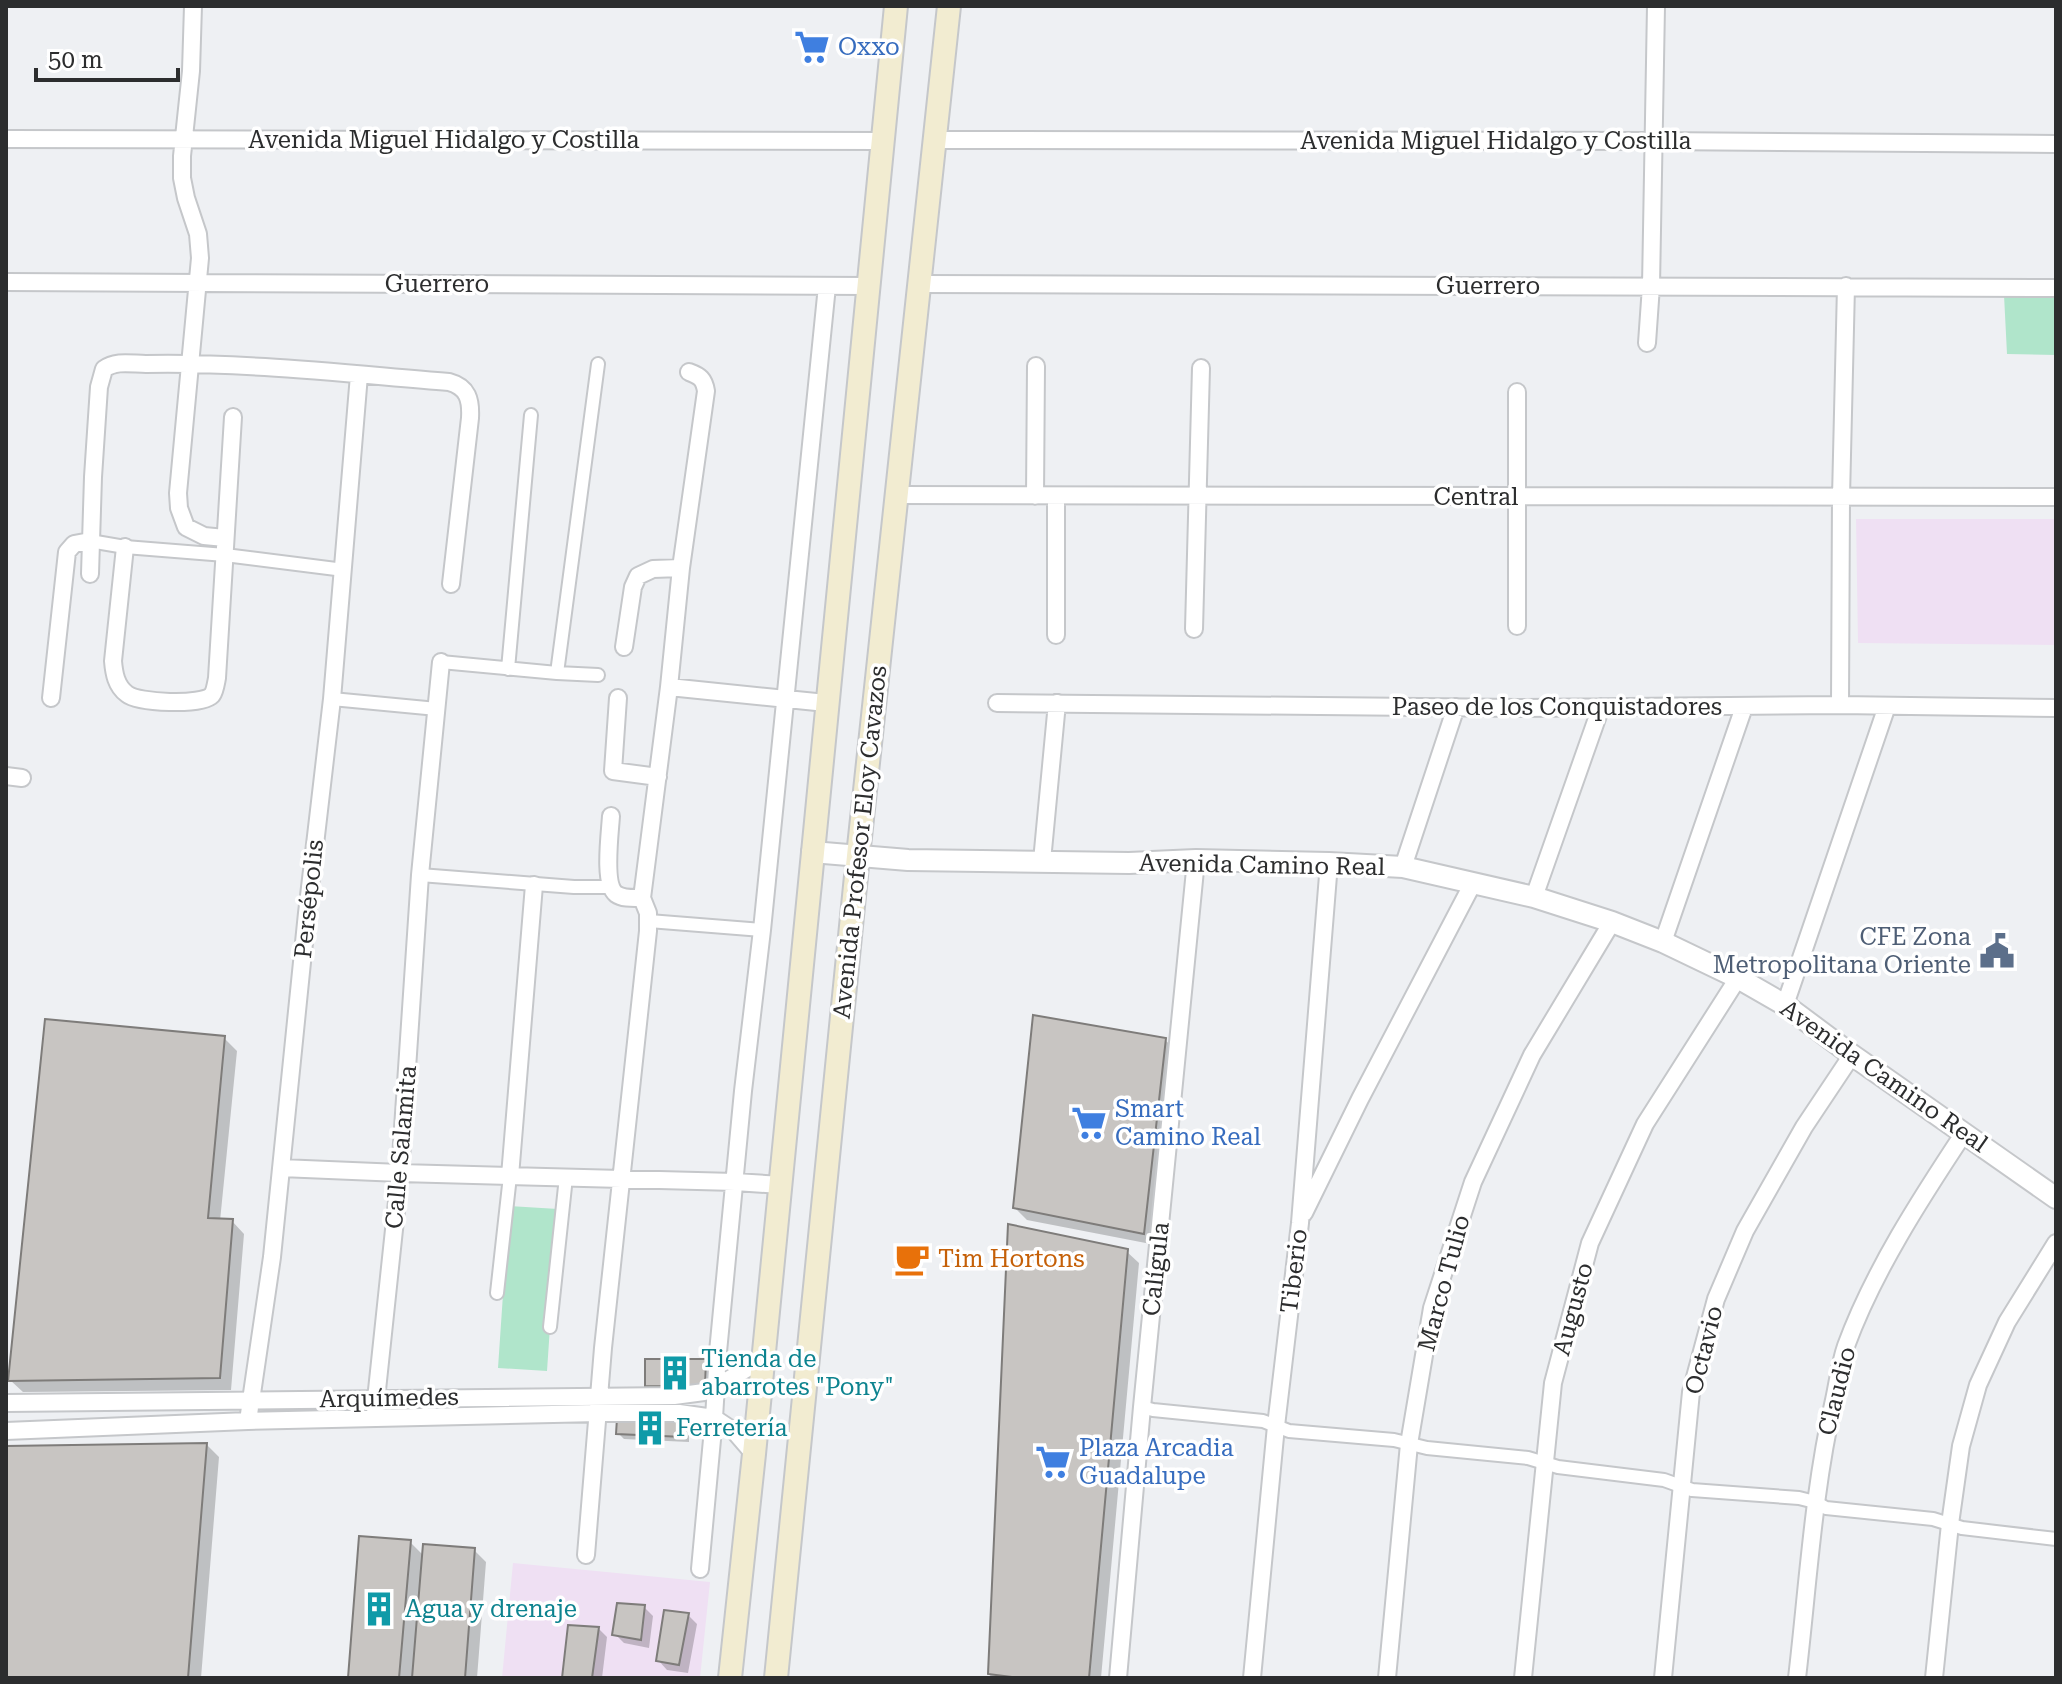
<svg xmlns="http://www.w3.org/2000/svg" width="2062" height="1684" viewBox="0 0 2062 1684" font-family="'Roboto Serif',serif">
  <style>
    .education { fill: #efe0f3 }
    .green { fill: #b0e5cb }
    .shadow { fill: #0003 }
    .building { fill: #c8c5c2; stroke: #7e7c7a; stroke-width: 2 }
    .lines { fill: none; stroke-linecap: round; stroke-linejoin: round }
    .pedestrian-casing { stroke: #c5c7ca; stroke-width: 16 }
    .minor-casing { stroke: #c5c7ca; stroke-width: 20 }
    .tertiary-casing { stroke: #c5c7ca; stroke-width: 24 }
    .secondary-casing { stroke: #c5c7ca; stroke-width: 26 }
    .pedestrian { stroke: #fff; stroke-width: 12 }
    .minor { stroke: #fff; stroke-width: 16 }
    .tertiary { stroke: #fff; stroke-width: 20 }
    .secondary { stroke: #f2ecd1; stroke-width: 22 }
    .labels { text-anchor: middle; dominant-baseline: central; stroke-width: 7; stroke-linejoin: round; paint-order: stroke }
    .shop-label { font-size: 24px; fill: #366cbe; stroke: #fff; text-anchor: start }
    .street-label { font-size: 24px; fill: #2c2d2e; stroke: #fff }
    .service-label { font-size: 24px; fill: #4e5e75; stroke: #fff; text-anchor: end }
    .food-label { font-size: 24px; fill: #c56008; stroke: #fff; text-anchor: start }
    .culture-label { font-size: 24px; fill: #0d838f; stroke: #fff; text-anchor: start }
  </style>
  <rect width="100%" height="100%" fill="#eef0f3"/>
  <path class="education" d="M1856,519H2056V645L1858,643Z
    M513,1563L710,1582L700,1678H502Z"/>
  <path class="green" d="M2004,295L2056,296V355L2007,354Z
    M509,1206L558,1209L547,1371L498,1368Z"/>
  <path class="shadow" d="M224,1038L237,1051L220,1221H232L244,1234L231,1390L23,1392L10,1380Z
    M1165,1040L1178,1052L1156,1245L1027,1220L1015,1208Z
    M1010,1226L1126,1251L1139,1263L1101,1678H990Z
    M705,1361L714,1370L713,1396L656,1394L647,1385Z
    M684,1424L689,1430V1442L624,1439L618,1433Z
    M207,1445L219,1457L201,1678H6V1448Z
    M410,1542L424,1556L474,1550L486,1562L477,1678H350Z
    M644,1607L653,1616L649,1648L624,1643L615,1634Z
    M688,1615L697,1624L688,1673L667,1670L658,1660Z
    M598,1628L607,1637L602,1678H564Z"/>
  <path class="building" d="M1033,1015L1166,1038L1144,1234L1013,1208Z
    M45,1019L225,1036L208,1218L233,1219L220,1378L8,1381Z
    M1008,1224L1128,1249L1089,1678H1019L988,1674Z
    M645,1359H706L705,1387L645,1386Z
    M617,1418L685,1422L684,1437L616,1434Z
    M207,1443L188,1678H6V1446Z
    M359,1536L411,1540L399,1678H348Z
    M423,1544L475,1548L465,1678H412Z
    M617,1603L645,1605L641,1640L612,1635Z
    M664,1610L689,1613L679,1665L656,1661Z
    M568,1625L599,1627L592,1678H562Z"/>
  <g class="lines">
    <g class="pedestrian-casing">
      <path id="pedestrian" d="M90,541L125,547L225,555L344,570
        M441,662L557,673L598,675
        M508,669L531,415
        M557,673L598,364
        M332,699L437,709
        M420,875L574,887H611
        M649,921L762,930
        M497,1293L510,1176
        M550,1327L566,1177
        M1142,1407L1153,1410L1263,1421L1289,1431L1394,1440L1427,1448L1528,1458L1558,1467L1664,1480L1692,1490L1799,1498L1815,1502L1826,1508L1933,1519L1962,1528L2056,1539"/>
    </g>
    <g class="minor-casing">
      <path id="minor" d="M193,6L191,71L182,156V178L186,198L198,234L200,258L178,493L179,508L186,527L204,536L225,538
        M6,139L883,141
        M935,140L1654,141L2056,144
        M6,282L869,286
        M920,284L2056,288
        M1647,343L1651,286L1656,6
        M896,495L2056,497
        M1035,496L1036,366
        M1056,496V635
        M125,547L113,661C114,673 116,686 127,694C138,703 202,706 212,695C215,691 216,683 217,678L233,417
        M90,574L93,477L99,387L104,369C116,360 132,364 146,364C246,362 349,374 449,382C468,387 471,400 470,418L451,584
        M1517,626V392
        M1194,629L1201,368
        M624,647L633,587L638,576L653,569L681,568
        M669,687L826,703
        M51,698L67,552L74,544L90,541
        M618,698L613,771L658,777
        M997,703L1519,708L1840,705L2056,708
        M1840,705L1841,497L1846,286
        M6,776L22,778
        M611,816C610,833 603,884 616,894C623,899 634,898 642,898
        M1042,861L1057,703
        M1403,867L1456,707
        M1534,897L1601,707
        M1663,942L1744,707
        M1785,1005L1887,706
        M281,1168L400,1173L735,1182L781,1185
        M510,1176L534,885
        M1304,1213L1360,1099L1473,883
        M6,1403L674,1396L704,1392L716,1387L763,1359
        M375,1409L400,1173L420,875L441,662
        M248,1421L272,1257L307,913L332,699L359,375
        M6,1431L248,1421L598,1413H679L714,1418L735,1432L754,1454
        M586,1555L603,1348L648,931V913L642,898L669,687L681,568L706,391C704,379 700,376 689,372
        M700,1569L714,1418L718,1352L743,1091L762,930L827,286
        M1118,1678L1142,1407L1196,860
        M1252,1678L1276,1426L1300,1223L1329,863
        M1387,1678L1409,1444L1432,1308L1473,1182L1532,1055L1612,922
        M1523,1678L1553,1383L1590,1243L1645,1124L1738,978
        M1663,1678L1691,1392L1716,1299L1745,1231L1804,1127L1852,1055
        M1797,1678C1808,1585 1813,1491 1834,1400C1838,1382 1840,1363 1846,1346C1873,1272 1921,1198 1964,1133
        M1934,1678L1950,1524L1961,1446L1978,1385L2007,1322L2056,1243"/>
    </g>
    <g class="tertiary-casing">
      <path id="tertiary" d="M812,852L908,860L1129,863L1196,860L1329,863L1403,867L1534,897L1612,922L1663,942L1738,978L1785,1005L1852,1055L2056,1198"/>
    </g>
    <g class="secondary-casing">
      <path id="secondary" d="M730,1678L754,1454L896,6
        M776,1678L858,856L949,6"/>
    </g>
    <use href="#pedestrian" class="pedestrian"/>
    <use href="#minor" class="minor"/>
    <use href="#tertiary" class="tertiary"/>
    <use href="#secondary" class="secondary"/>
  </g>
  <defs>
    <g id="supermarket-bare" transform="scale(2.76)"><path d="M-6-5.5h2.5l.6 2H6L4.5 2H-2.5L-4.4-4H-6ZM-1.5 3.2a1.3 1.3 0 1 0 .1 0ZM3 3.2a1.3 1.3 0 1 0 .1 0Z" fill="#3f7fe0" stroke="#fff" stroke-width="2.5" paint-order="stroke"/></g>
    <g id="civic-bare" transform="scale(2.76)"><path d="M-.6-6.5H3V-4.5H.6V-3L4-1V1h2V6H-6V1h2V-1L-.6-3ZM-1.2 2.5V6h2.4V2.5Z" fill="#5c6f8a" stroke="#fff" stroke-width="2.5" paint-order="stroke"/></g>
    <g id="cafe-bare" transform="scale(2.76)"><path d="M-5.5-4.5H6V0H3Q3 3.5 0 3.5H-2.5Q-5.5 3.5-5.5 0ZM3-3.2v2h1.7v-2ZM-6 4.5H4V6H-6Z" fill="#e8710a" stroke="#fff" stroke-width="2.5" paint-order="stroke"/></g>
    <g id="building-bare" transform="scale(2.76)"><path d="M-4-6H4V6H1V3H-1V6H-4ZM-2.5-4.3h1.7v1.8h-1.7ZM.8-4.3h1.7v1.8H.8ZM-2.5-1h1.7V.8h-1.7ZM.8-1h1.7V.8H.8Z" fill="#0f9aa8" stroke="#fff" stroke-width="2.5" paint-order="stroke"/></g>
  </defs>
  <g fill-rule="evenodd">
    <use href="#supermarket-bare" x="812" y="47"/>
    <use href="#civic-bare" x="1997" y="951"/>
    <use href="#supermarket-bare" x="1089" y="1123"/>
    <use href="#cafe-bare" x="912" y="1259"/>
    <use href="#building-bare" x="675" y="1373"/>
    <use href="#building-bare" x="650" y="1428"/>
    <use href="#supermarket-bare" x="1053" y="1462"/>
    <use href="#building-bare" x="379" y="1609"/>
  </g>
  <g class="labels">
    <g class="shop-label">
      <text x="838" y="47">Oxxo</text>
      <text x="1115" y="1109">Smart<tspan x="1115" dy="28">Camino Real</tspan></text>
      <text x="1079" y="1448">Plaza Arcadia<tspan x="1079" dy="28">Guadalupe</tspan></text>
    </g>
    <g class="street-label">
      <text x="444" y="140">Avenida Miguel Hidalgo y Costilla</text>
      <text x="1496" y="141">Avenida Miguel Hidalgo y Costilla</text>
      <text x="437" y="284">Guerrero</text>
      <text x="1488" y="286">Guerrero</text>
      <text x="1476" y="497">Central</text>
      <text x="1557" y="707">Paseo de los Conquistadores</text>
      <text transform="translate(860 842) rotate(-84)">Avenida Profesor Eloy Cavazos</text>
      <text transform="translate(1262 865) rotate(1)">Avenida Camino Real</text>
      <text transform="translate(309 899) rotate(-84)">Persépolis</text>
      <text transform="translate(1884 1076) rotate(35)">Avenida Camino Real</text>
      <text transform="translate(401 1147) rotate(-85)">Calle Salamita</text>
      <text transform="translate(1156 1269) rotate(-84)">Calígula</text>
      <text transform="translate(1294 1271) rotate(-83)">Tiberio</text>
      <text transform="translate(1444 1283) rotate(-75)">Marco Tulio</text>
      <text transform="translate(1573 1309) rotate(-75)">Augusto</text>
      <text transform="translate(1704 1350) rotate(-76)">Octavio</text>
      <text transform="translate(1837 1391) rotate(-76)">Claudio</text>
      <text transform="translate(389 1398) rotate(-1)">Arquímedes</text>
    </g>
    <g class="service-label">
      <text x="1971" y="937">CFE Zona<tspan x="1971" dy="28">Metropolitana Oriente</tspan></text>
    </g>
    <g class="food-label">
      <text x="938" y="1259">Tim Hortons</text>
    </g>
    <g class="culture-label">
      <text x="701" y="1359">Tienda de<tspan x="701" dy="28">abarrotes "Pony"</tspan></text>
      <text x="676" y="1428">Ferretería</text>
      <text x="405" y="1609">Agua y drenaje</text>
    </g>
  </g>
  <rect width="2062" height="1684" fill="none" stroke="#2c2d2e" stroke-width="16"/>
  <path d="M36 68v12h142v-12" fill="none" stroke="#2c2d2e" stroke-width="4"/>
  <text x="48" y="68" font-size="24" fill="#2c2d2e" stroke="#ffffff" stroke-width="6" paint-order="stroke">50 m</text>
</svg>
